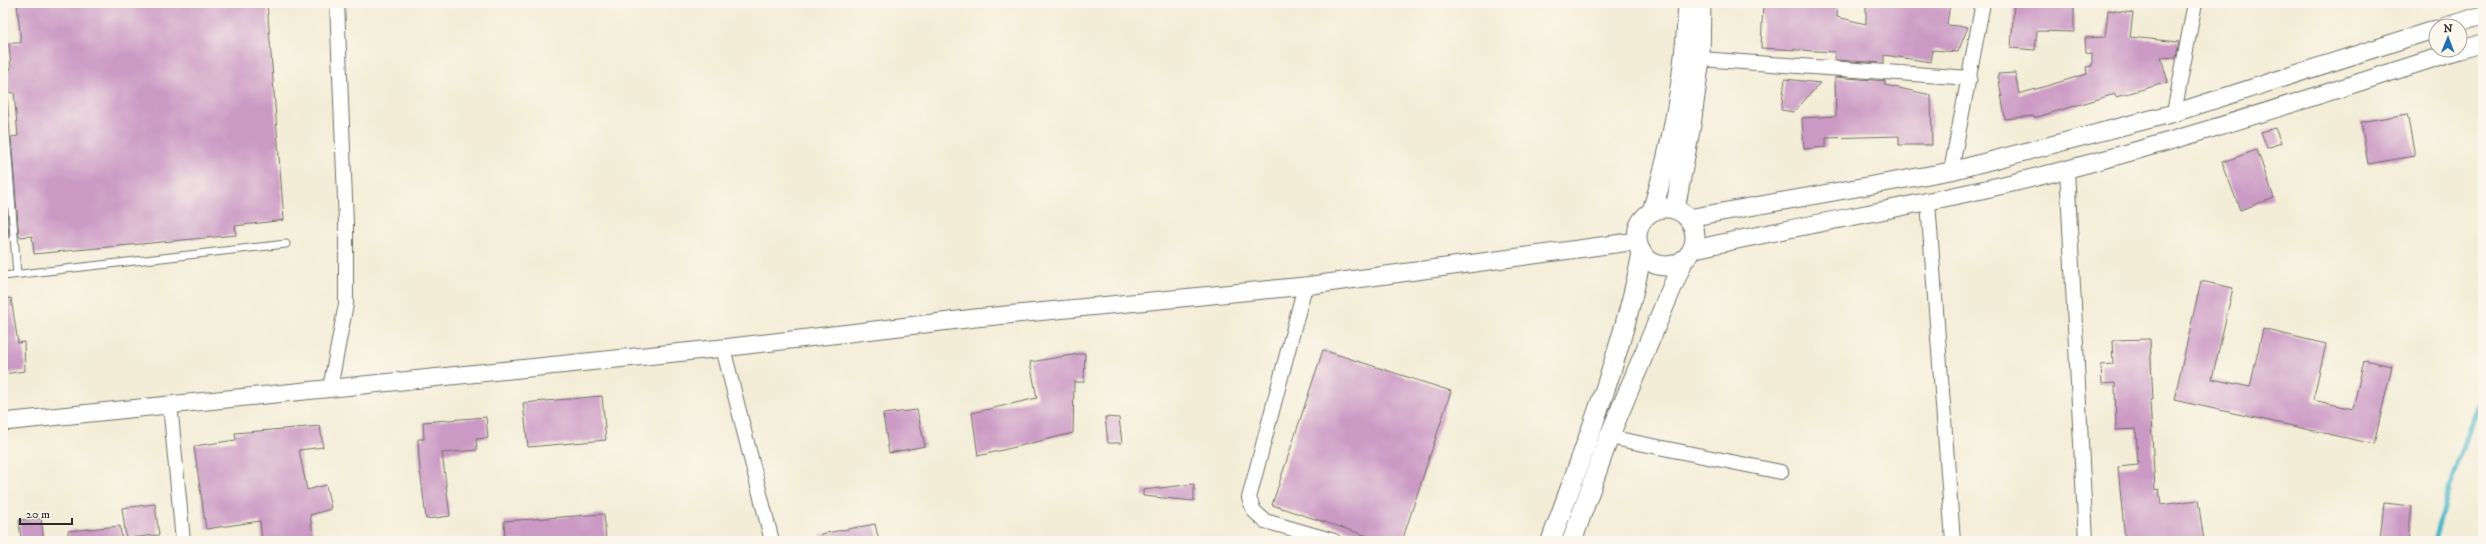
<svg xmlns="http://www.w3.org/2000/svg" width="2486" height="544" viewBox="0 0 2486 544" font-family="'IM FELL DW Pica',serif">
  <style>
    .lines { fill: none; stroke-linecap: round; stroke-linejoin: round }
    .stream { stroke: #4cb6c9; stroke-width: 5 }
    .building { fill: #cb9ac4 }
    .service-casing { stroke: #716f67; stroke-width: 9 }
    .minor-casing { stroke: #716f67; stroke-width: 16 }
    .tertiary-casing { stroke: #716f67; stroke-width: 19 }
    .secondary-casing { stroke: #716f67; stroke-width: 21 }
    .service { stroke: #fff; stroke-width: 7 }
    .minor { stroke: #fff; stroke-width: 14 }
    .tertiary { stroke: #fff; stroke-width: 17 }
    .secondary { stroke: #fff; stroke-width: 19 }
  </style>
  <rect width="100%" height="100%" fill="#fbf7ec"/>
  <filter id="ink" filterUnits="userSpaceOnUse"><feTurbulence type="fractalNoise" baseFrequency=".025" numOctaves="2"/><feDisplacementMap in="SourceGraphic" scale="8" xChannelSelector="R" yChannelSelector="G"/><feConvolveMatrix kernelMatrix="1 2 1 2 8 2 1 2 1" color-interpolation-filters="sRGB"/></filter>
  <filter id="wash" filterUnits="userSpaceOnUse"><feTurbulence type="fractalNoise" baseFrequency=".012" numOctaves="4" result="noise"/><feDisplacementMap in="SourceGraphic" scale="16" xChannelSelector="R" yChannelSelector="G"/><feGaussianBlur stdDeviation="0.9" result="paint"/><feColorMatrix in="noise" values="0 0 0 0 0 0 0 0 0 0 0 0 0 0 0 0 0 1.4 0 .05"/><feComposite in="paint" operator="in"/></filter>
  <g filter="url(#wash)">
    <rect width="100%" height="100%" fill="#f3edd7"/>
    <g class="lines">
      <path class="stream" d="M2435,541L2452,479L2483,391"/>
    </g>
    <g id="blocks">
      <path class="building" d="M17,3H267L284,220L235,226L236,235L34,254L32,236L19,237L11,137L18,136L14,92L10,93L8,69H11L9,43H21Z
        M1763,3H1838L1837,17L1866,24V3H1950L1947,25L1968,27L1958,52L1933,50L1931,62L1884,55V63L1835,60V52L1761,48Z
        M2014,3L2074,5V32L2037,31L2035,50L2011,48Z
        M2108,10L2133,13L2130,37L2179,42L2176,58L2161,57L2168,82L2116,97L2115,94L2034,118L2033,116L2005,119L1998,74L2015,73L2019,94L2087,74L2086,67L2092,66V54L2086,53L2085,38L2105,37Z
        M1835,77L1885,81V85L1931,95L1932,145H1899V136L1826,138V147L1804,149L1802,118L1836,116Z
        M1785,79L1820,83L1794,112L1781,110Z
        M2407,114L2415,156L2368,164L2361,122Z
        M2275,128L2281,143L2267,148L2261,132Z
        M2257,150L2274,198L2240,210L2222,162Z
        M3,159L9,237L3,238Z
        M2201,281L2233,288L2212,379L2250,387L2263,329L2326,344L2313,400L2353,409L2364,360L2392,366L2374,444L2174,400Z
        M11,298L18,343L24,342L25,371L3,374V299Z
        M2150,339L2153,400H2150L2155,490L2159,489L2161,505L2198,500L2204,541H2125L2118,467L2138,465L2136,429L2116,430L2115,383L2102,384L2101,365L2113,364L2112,340Z
        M1323,350L1451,391L1402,541H1383L1272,505Z
        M1085,353L1084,382H1074L1073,433L978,456L972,413L1037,398L1030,362Z
        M602,396L606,440L528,447L523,403Z
        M917,410L925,446L889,453L883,414Z
        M486,417L488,438L476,439L477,450L442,453L450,516L426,519L419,460L418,439H424L423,422Z
        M1105,417L1119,418L1122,443H1108Z
        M320,426L323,447L299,450L307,490L326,485L331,509L310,515L314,541H262L260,521L206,529L194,446L236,440L235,433Z
        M1194,484V501L1143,496V490Z
        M2384,503L2412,506L2408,541H2380Z
        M155,504L159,535L126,538L122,508Z
        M604,514L606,541H505L504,521Z
        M41,519L44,541H21L19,520Z
        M875,524L879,541H822L821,534Z
        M120,526L122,541H68V531Z"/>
    </g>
  </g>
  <g filter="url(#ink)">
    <use href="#blocks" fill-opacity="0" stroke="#716f67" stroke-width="1"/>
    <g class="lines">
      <g class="service-casing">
        <path id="service" d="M3,95L17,274
          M3,276L286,244"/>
      </g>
      <g class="minor-casing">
        <path id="minor" d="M1700,59L1970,78
          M2174,113L2195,3
          M2067,169L2086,541
          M1951,171L1983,3
          M1928,202L1953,541
          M1305,286L1249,498L1254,511L1265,521L1334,541
          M723,348L772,541
          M330,388L346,304V223L337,3
          M170,404L183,541
          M1609,437L1781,472"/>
      </g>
      <g class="tertiary-casing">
        <path id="tertiary" d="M2446,26L2483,15
          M2460,50L2483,43
          M1688,218L1951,171L2174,113L2436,29
          M1691,250C1799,225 1908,208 2016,182C2166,146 2313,97 2460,50
          M3,422L723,348L975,318L1305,286L1637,241"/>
      </g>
      <g class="secondary-casing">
        <path id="secondary" d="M1637 237a29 29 0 1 1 58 0a29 29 0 1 1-58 0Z
          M1675,209L1691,125L1700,59L1701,3
          M1652,211C1673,144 1685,74 1688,3
          M1551,541C1585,446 1623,351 1642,253
          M1572,541L1609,437L1684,259"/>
      </g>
      <use href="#service" class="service"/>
      <use href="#minor" class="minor"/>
      <use href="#tertiary" class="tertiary"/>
      <use href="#secondary" class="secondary"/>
    </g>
  </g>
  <rect width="2486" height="544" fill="none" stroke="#fbf7ec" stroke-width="16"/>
  <g transform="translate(2448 38) rotate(1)"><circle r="19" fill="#fbf7ec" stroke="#a8a59f"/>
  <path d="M0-3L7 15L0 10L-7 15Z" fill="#1f6fb2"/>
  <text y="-6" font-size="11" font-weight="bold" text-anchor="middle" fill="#2b2b2b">N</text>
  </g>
  <path d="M20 518v6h52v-6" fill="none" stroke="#2b2b2b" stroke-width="2"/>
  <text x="26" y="518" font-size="12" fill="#2b2b2b" stroke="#fbf7ec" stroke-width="3" paint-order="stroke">20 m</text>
</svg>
